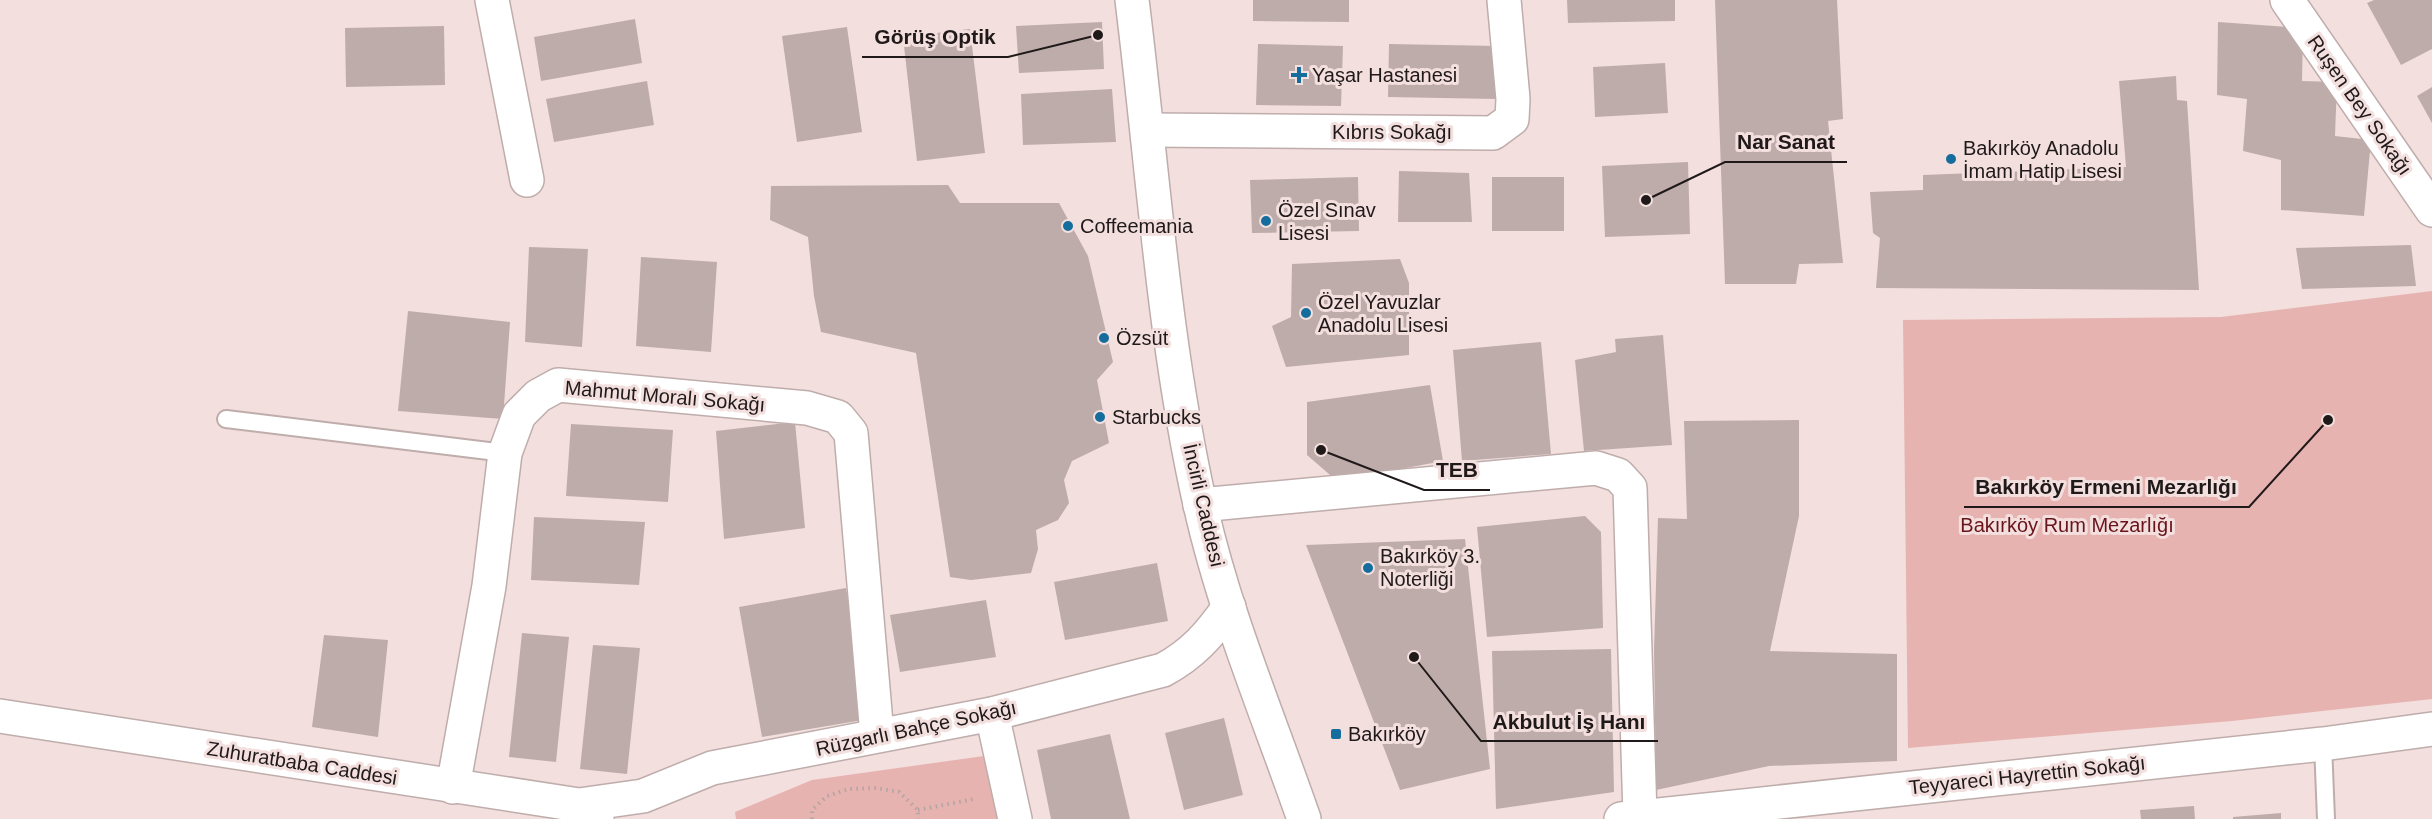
<svg xmlns="http://www.w3.org/2000/svg" width="2432" height="819" viewBox="0 0 2432 819" font-family="Arial,sans-serif">
  <style>
    .green { fill: #e6b3b0 }
    .building { fill: #beacab }
    .lines { fill: none; stroke-linecap: round; stroke-linejoin: round }
    .service-casing { stroke: #bfadac; stroke-width: 20 }
    .minor-casing { stroke: #bfadac; stroke-width: 36 }
    .tertiary-casing { stroke: #bfadac; stroke-width: 36 }
    .secondary-casing { stroke: #bfadac; stroke-width: 36 }
    .path { stroke: #b3a3a3; stroke-width: 4; stroke-dasharray: 1.5 4.5; stroke-linecap: butt }
    .service { stroke: #fff; stroke-width: 16 }
    .minor { stroke: #fff; stroke-width: 33 }
    .tertiary { stroke: #fff; stroke-width: 33 }
    .secondary { stroke: #fff; stroke-width: 33 }
    .poi-dot { fill: #156d9d; stroke: #f2dfde; stroke-width: 2 }
    .labels { text-anchor: middle; dominant-baseline: central; stroke-width: 6; stroke-linejoin: round; paint-order: stroke }
    .poi-label { font-size: 20px; fill: #201919; stroke: #f2dfde; text-anchor: start }
    .street-label { font-size: 20px; fill: #201919; stroke: #f2dfde }
    .park-label { font-size: 20px; fill: #69131a; stroke: #f2dfde }
    .leader { fill: none; stroke: #201919; stroke-width: 2 }
    .callout-dot { fill: #201919; stroke: #f2dfde; stroke-width: 2 }
    .callout-label { font-size: 21px; text-anchor: middle; font-weight: bold; fill: #201919; stroke: #f2dfde; stroke-width: 6; stroke-linejoin: round; paint-order: stroke }
  </style>
  <rect width="100%" height="100%" fill="#f2dfde"/>
  <path class="green" d="M2432,291V699L2232,721L1908,748L1903,320L2221,317Z
    M984,756L999,819H736L735,812L812,780Z"/>
  <path class="building" d="M1253,0H1349V22L1253,21Z
    M1567,0H1675V21L1568,23Z
    M1715,0H1837L1843,119L1828,121L1843,263L1799,264L1796,284H1725Z
    M2374,0H2432V49L2401,65L2367,3Z
    M635,19L642,63L541,81L534,37Z
    M1102,22L1104,69L1019,73L1016,26Z
    M2218,22L2303,28L2302,81L2337,82L2335,136L2371,140L2364,216L2281,210V160L2243,151L2247,99L2217,95Z
    M444,26L445,85L346,87L345,28Z
    M847,27L862,132L797,142L782,36Z
    M970,29L985,153L917,161L903,37Z
    M1258,44L1343,46L1341,106L1256,105Z
    M1389,44L1498,46L1497,99L1388,97Z
    M1665,63L1668,113L1595,117L1593,67Z
    M2176,76L2177,100L2187,101L2199,290L1876,288L1880,238L1873,233L1870,192L1923,190V175L2126,167L2119,81Z
    M647,81L654,125L554,142L546,99Z
    M2432,87V123L2417,96Z
    M1112,89L1116,142L1023,145L1021,94Z
    M1688,162L1690,234L1605,237L1602,166Z
    M1399,171L1469,173L1472,222H1398Z
    M1358,177L1359,231L1252,233L1250,180Z
    M1492,177H1564V231H1492Z
    M948,185L960,203H1059L1088,256L1113,362L1097,380L1109,443L1072,461L1064,480L1069,503L1058,520L1036,530L1038,549L1031,573L971,580L950,577L916,353L821,332L814,296L808,237L770,220L771,186Z
    M2411,245L2416,286L2302,289L2296,248Z
    M529,247L588,249L582,347L525,342Z
    M641,257L717,262L711,352L636,346Z
    M1400,259L1409,283V355L1286,367L1272,326L1291,317L1292,264Z
    M408,311L510,322L503,419L398,411Z
    M1663,335L1672,445L1584,451L1575,360L1616,352L1615,339Z
    M1541,342L1551,454L1462,461L1453,350Z
    M1430,385L1443,461L1337,481L1307,455V402Z
    M1799,420V516L1770,651L1897,654V761L1769,766L1656,790L1654,651L1658,518L1687,519L1684,421Z
    M795,422L805,528L724,539L716,431Z
    M571,424L673,430L668,502L566,496Z
    M1585,516L1601,532L1603,628L1487,637L1477,527Z
    M534,517L645,522L639,585L531,580Z
    M1465,539L1490,769L1400,790L1306,545Z
    M1157,563L1168,621L1065,640L1054,582Z
    M846,588L869,719L762,737L739,607Z
    M986,600L996,657L900,672L890,615Z
    M522,633L569,637L556,762L509,757Z
    M324,635L388,640L378,737L312,727Z
    M593,645L640,648L627,774L580,769Z
    M1611,649L1614,792L1496,809L1492,651Z
    M1224,718L1243,795L1184,810L1165,733Z
    M1110,734L1130,819H1051L1037,750Z
    M2194,806L2195,819H2141L2140,810Z
    M2281,813V819H2233V817Z"/>
  <g class="lines">
    <g class="service-casing">
      <path id="service" d="M226,419L505,453
        M2323,744L2326,819"/>
    </g>
    <g class="minor-casing">
      <path id="minor" d="M492,0L527,180
        M2287,0L2432,210
        M1148,130L1493,133L1512,119L1513,99L1504,0
        M1200,505L1596,468L1618,475L1630,488L1640,816
        M992,714L1015,819
        M453,787L489,586L505,453L519,415L538,396L558,385L807,408L838,417L851,433L877,735"/>
    </g>
    <g class="tertiary-casing">
      <path id="tertiary" d="M0,716L579,805L597,817
        M579,805L643,796L712,768L992,714L1163,670C1193,654 1210,634 1229,607
        M1621,819L2323,744L2432,729"/>
    </g>
    <g class="secondary-casing">
      <path id="secondary" d="M1132,0C1153,168 1163,339 1200,504C1224,612 1268,715 1304,819"/>
    </g>
    <path class="path" d="M918,810L974,799
      M812,819V810L827,796L849,789L876,788L899,792L918,810V819"/>
    <use href="#service" class="service"/>
    <use href="#minor" class="minor"/>
    <use href="#tertiary" class="tertiary"/>
    <use href="#secondary" class="secondary"/>
  </g>
  <g class="poi-dot">
    <path d="M1296 66h6v6h6v6h-6v6h-6v-6h-6v-6h6z"/>
    <circle cx="1951" cy="159" r="6"/>
    <circle cx="1266" cy="221" r="6"/>
    <circle cx="1068" cy="226" r="6"/>
    <circle cx="1306" cy="313" r="6"/>
    <circle cx="1104" cy="338" r="6"/>
    <circle cx="1100" cy="417" r="6"/>
    <circle cx="1368" cy="568" r="6"/>
    <rect x="1330" y="728" width="12" height="12" rx="3"/>
  </g>
  <g class="labels">
    <g class="poi-label">
      <text x="1312" y="75">Yaşar Hastanesi</text>
      <text x="1963" y="148">Bakırköy Anadolu<tspan x="1963" dy="23">İmam Hatip Lisesi</tspan></text>
      <text x="1278" y="210">Özel Sınav<tspan x="1278" dy="23">Lisesi</tspan></text>
      <text x="1080" y="226">Coffeemania</text>
      <text x="1318" y="302">Özel Yavuzlar<tspan x="1318" dy="23">Anadolu Lisesi</tspan></text>
      <text x="1116" y="338">Özsüt</text>
      <text x="1112" y="417">Starbucks</text>
      <text x="1380" y="556">Bakırköy 3.<tspan x="1380" dy="23">Noterliği</tspan></text>
      <text x="1348" y="734">Bakırköy</text>
    </g>
    <g class="street-label">
      <text transform="translate(2360 105) rotate(55)">Ruşen Bey Sokağı</text>
      <text x="1392" y="132">Kıbrıs Sokağı</text>
      <text transform="translate(665 396) rotate(5)">Mahmut Moralı Sokağı</text>
      <text transform="translate(1204 505) rotate(77)">İncirli Caddesi</text>
      <text transform="translate(916 728) rotate(-12)">Rüzgarlı Bahçe Sokağı</text>
      <text transform="translate(302 763) rotate(9)">Zuhuratbaba Caddesi</text>
      <text transform="translate(2027 775) rotate(-6)">Teyyareci Hayrettin Sokağı</text>
    </g>
    <g class="park-label">
      <text x="2067" y="525">Bakırköy Rum Mezarlığı</text>
    </g>
  </g>
  <path class="leader" d="M1098 35L1008 57H862M1646 200L1725 162H1847M1321 450L1424 490H1490M2328 420L2249 507H1964M1414 657L1481 741H1658"/>
  <g class="callout-dot">
    <circle cx="1098" cy="35" r="6"/>
    <circle cx="1646" cy="200" r="6"/>
    <circle cx="1321" cy="450" r="6"/>
    <circle cx="2328" cy="420" r="6"/>
    <circle cx="1414" cy="657" r="6"/>
  </g>
  <g class="callout-label">
    <text x="935" y="44">Görüş Optik</text>
    <text x="1786" y="149">Nar Sanat</text>
    <text x="1457" y="477">TEB</text>
    <text x="2106" y="494">Bakırköy Ermeni Mezarlığı</text>
    <text x="1569" y="729">Akbulut İş Hanı</text>
  </g>
</svg>
